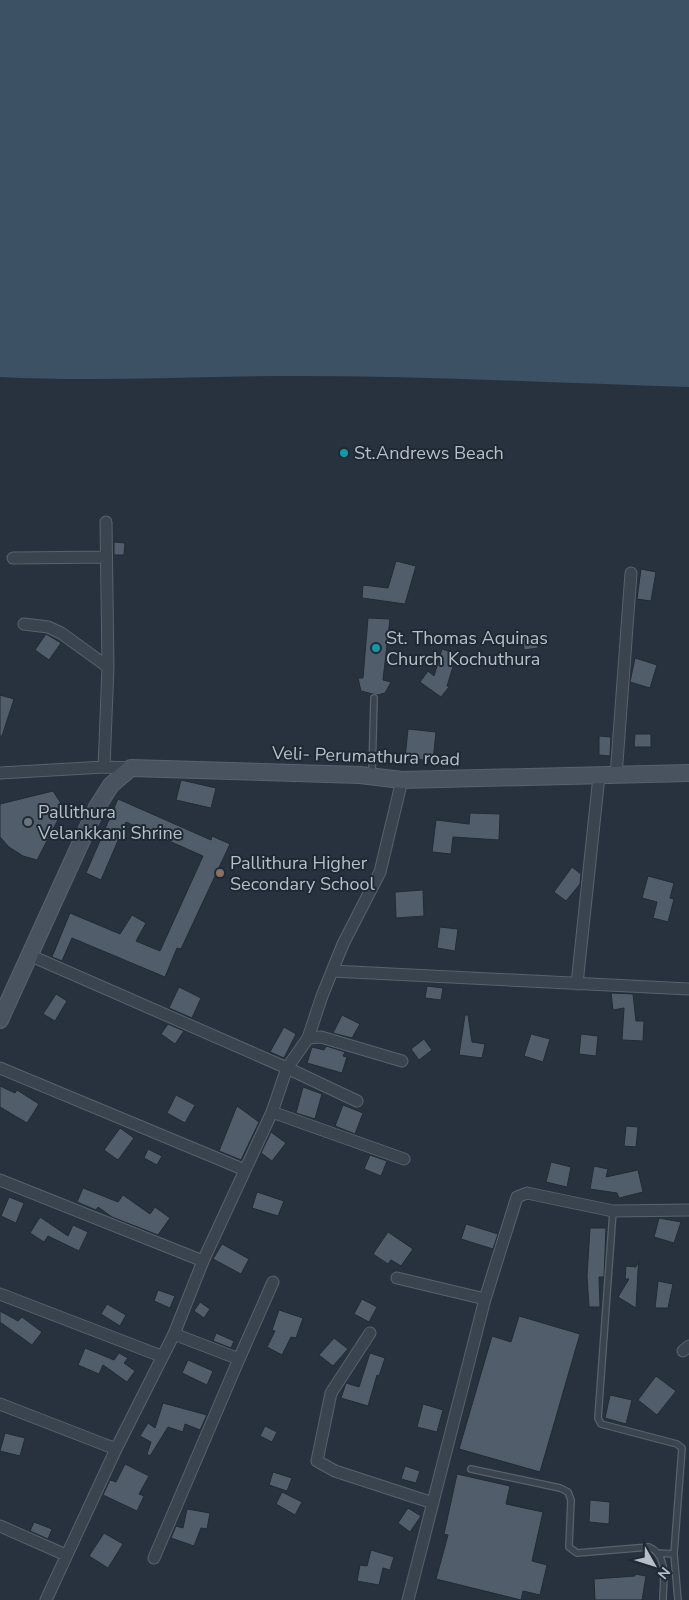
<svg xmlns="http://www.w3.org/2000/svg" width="689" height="1600" viewBox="0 0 689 1600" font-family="'Nunito Sans',sans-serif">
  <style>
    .water { fill: #3d5165 }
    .building { fill: #525d6b; stroke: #212b35 }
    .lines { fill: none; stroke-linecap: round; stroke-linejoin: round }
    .lane-casing { stroke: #58626c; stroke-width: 8 }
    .street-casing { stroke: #58626c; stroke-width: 13 }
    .secondary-casing { stroke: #58626c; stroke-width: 18 }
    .lane { stroke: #3a444e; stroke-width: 5.5 }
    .street { stroke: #3a444e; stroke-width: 11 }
    .secondary { stroke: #495360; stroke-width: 16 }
    .culture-dot { fill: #0f9aa8; stroke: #1f2933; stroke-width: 2 }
    .worship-dot { fill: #6b7280; stroke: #1f2933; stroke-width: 2 }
    .education-dot { fill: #8d6e63; stroke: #1f2933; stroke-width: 2 }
    .labels { text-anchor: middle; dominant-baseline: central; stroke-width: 4; stroke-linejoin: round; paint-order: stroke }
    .poi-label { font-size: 18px; fill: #b7bfc9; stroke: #1f2933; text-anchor: start }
    .street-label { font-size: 18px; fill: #b7bfc9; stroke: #1f2933 }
  </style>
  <rect width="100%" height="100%" fill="#27323e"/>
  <path class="water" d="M0,0H689V387C558,383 426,376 295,376C197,376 98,382 0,377Z"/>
  <path class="building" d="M114,542L125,543L124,555H114Z
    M396,561L416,566L405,604L362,598L363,585L388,588Z
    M641,569L656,572L651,601L637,599Z
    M368,618L390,619L383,680L391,682L385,693L377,695L361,691L358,678H363Z
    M46,634L61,643L49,660L35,650Z
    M537,635L538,648L524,650L523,636Z
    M442,649L457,654L447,686L449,687L441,697L420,682L428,671L434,676Z
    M635,658L657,665L650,688L630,682Z
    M0,695L14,699L2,736H0Z
    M408,729L436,732L433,761L405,758Z
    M635,734H651V747H634Z
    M599,736L611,737L610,756L599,755Z
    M181,780L216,788L211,808L176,800Z
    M53,791L64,808L37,860L23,856L9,847L0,837V804Z
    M118,799L211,840L212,836L230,844L181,949L177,948L165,977L72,938L62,961L52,957L70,913L120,934L132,915L146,923L136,941L160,951L203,856L126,822L101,880L86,873Z
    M470,813L500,814L499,840L453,837L451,854L432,852L436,820L469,824Z
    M572,867L581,874L580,884L566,901L554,892Z
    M648,876L674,883L670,898L674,899L668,922L653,918L657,902L642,898Z
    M423,890L424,916L396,918L395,892Z
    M440,927L458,929L455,951L437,948Z
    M427,986L443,988L441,1000L425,998Z
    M179,987L201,998L192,1018L169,1008Z
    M611,993L633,994L636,1021H644L643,1041L622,1040L624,1008L613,1010Z
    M56,994L67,1001L55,1021L43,1014Z
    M342,1015L360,1024L352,1038L333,1033Z
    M465,1015H468L472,1042L485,1044L482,1058L459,1055Z
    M168,1024L184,1031L175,1044L161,1034Z
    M284,1027L296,1034L284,1058L270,1052Z
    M531,1034L550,1039L543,1062L524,1056Z
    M581,1034L598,1036L596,1056L579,1054Z
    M424,1039L432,1050L419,1060L411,1049Z
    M326,1046L345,1052L343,1056L347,1057L342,1073L307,1063L312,1047L324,1050Z
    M0,1086L15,1093L17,1090L39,1104L27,1123L0,1107Z
    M303,1087L322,1094L315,1119L296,1113Z
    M176,1095L195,1105L185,1123L167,1113Z
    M343,1105L363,1113L355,1134L335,1126Z
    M237,1106L259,1122L241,1160L219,1151Z
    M626,1126L638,1127L636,1147L624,1146Z
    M120,1128L134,1138L118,1160L104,1150Z
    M271,1132L286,1143L272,1161L261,1153Z
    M148,1149L162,1156L157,1165L144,1158Z
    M370,1155L387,1161L381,1176L364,1169Z
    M551,1162L571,1167L567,1187L546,1182Z
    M594,1166L608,1169L606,1177L638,1170L643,1192L619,1198L617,1193L590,1189Z
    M83,1188L118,1202L123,1195L150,1214L155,1207L170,1218L158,1235L112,1217L98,1207L96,1210L77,1202Z
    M257,1192L284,1201L278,1216L252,1208Z
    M9,1197L24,1203L16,1223L1,1216Z
    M40,1217L68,1236L73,1225L88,1232L79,1251L48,1236L44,1242L30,1233Z
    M659,1218L681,1222L674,1243L654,1237Z
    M466,1224L498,1234L493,1249L461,1239Z
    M590,1228H606L604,1277H599L600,1307H589L587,1276Z
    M388,1232L413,1249L401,1266L391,1260L388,1264L373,1254Z
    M222,1244L249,1259L241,1274L213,1259Z
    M639,1261L638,1271L636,1308L618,1297L629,1279H625L626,1266L636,1267Z
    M658,1281L673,1284L668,1308H655Z
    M158,1290L175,1296L170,1308L154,1301Z
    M362,1299L377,1307L369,1322L354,1314Z
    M200,1302L210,1309L204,1318L194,1311Z
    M107,1304L126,1315L120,1326L101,1314Z
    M279,1310L303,1318L296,1338L291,1337L282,1355L267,1347L275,1331L272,1330Z
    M0,1311L18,1321L22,1317L42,1332L32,1345L0,1322Z
    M519,1316L580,1334L540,1472L459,1449L492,1336L511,1342Z
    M216,1333L234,1341L231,1348L213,1341Z
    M334,1338L348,1349L333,1366L319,1355Z
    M85,1348L114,1360L119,1353L128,1358L124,1363L135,1371L127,1382L103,1365L99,1374L78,1365Z
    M370,1353L385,1358L379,1376L377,1375L368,1406L341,1398L346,1383L359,1387Z
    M188,1360L213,1371L207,1385L182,1373Z
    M656,1376L676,1391L657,1415L638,1400Z
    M610,1395L632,1400L626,1424L605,1418Z
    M163,1403L207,1415L200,1430L185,1424L183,1432L168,1427L150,1456L147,1454L151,1442L140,1436L148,1423L155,1428Z
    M423,1404L443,1410L437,1432L417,1427Z
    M265,1426L277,1432L272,1442L260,1436Z
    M5,1433L25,1438L20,1456L0,1451Z
    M125,1464L149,1476L139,1494L144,1496L137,1511L103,1495L110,1480L116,1482Z
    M405,1466L420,1471L416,1483L401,1479Z
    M273,1472L292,1478L287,1491L269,1485Z
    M457,1474L510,1486L506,1504L543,1512L532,1561L547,1565L540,1595L523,1591L521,1600L436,1579L448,1535L444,1534Z
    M282,1492L302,1502L295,1515L276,1504Z
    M590,1500L610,1502L609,1524L589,1522Z
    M408,1508L421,1516L410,1532L398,1523Z
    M187,1509L210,1513L207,1529L201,1528L194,1546L171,1538L176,1526L183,1528Z
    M34,1522L52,1529L48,1539L30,1531Z
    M104,1533L123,1544L108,1568L89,1556Z
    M371,1550L394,1557L390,1570L383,1568L379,1585L357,1581L360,1565L367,1566Z
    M635,1574L646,1576L642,1600H595L594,1579L635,1576Z"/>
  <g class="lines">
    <g class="lane-casing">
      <path id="lane" d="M372,774L374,698
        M613,1211L598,1418L601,1424L677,1444L682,1448L674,1554L678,1600
        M471,1469L560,1488L568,1492L571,1500L569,1547L577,1553L649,1547C669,1555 663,1582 663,1600
        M658,1553L674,1554"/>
    </g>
    <g class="street-casing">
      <path id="street" d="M13,558L106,557
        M24,624L48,627L61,633L108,667
        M104,767L108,667L106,522
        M0,773L104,767L131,768
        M616,776L631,573
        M29,955L287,1068L272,1112L203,1261L174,1334L116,1449L46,1600
        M332,971L689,989
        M577,984L599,776
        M308,1038L322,996L343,944L380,872L402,780
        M0,1068L245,1170
        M357,1101L287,1068L308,1038L321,1037L402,1061
        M272,1112L404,1159
        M0,1180L203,1261
        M397,1278L485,1299
        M0,1294L161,1356
        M370,1333L331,1393L317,1461L335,1471L433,1503
        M683,1351L689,1346
        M239,1359L273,1282
        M0,1404L116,1449
        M0,1526L66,1555
        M154,1558L239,1359L174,1334
        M408,1600L485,1299L517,1197L527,1193L613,1211L689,1210"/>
    </g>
    <g class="secondary-casing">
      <path id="secondary" d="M0,1020L97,807L111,785L131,768L360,775L402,780L689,773"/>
    </g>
    <use href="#lane" class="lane"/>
    <use href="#street" class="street"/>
    <use href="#secondary" class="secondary"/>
  </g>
  <g class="culture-dot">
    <circle cx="344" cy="453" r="5"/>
    <circle cx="376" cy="648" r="5"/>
  </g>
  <circle class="worship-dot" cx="28" cy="822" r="5"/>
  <circle class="education-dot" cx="220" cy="873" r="5"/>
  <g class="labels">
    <g class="poi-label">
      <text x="354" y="453">St.Andrews Beach</text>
      <text x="386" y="638">St. Thomas Aquinas<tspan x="386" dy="21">Church Kochuthura</tspan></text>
      <text x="38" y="812">Pallithura<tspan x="38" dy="21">Velankkani Shrine</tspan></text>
      <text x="230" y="863">Pallithura Higher<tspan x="230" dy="21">Secondary School</tspan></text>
    </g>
    <g class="street-label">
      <text transform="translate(366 756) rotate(2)">Veli- Perumathura road</text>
    </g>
  </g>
  <g transform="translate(654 1565) rotate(129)" stroke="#1f2933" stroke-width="4" paint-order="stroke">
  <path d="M0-4L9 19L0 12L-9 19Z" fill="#b7bfc9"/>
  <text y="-8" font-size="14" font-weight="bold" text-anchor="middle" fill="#b7bfc9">N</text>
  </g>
</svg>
